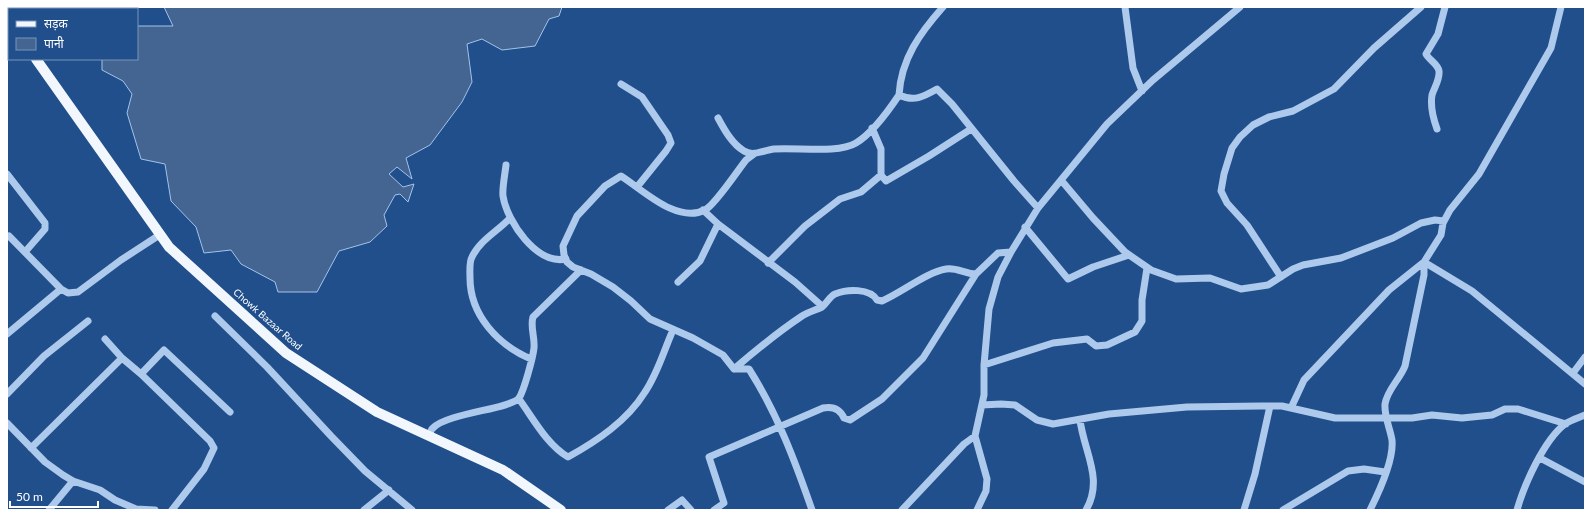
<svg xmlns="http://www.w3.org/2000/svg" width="1592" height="517" viewBox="0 0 1592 517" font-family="Lato,'Noto Sans Devanagari',sans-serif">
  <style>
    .water { fill: #446591; stroke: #a1c4ed }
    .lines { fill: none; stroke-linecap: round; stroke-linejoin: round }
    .minor { stroke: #adc9ec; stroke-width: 7 }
    .major { stroke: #f2f7fe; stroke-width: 10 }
    .labels { text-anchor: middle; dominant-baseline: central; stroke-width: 3; stroke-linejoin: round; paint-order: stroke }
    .street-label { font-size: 10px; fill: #fff; stroke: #204f8c }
  </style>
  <rect width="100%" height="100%" fill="#204f8c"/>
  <path class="water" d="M164,7H562L559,16L549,19L535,46L502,50L482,39L467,44L472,82L462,102L430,145L406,158L412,179L397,167L389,174L403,187L414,184L408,202L400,194L395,195L384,215L387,226L370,242L339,251L317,292H278L275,282L241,264L231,250L204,253L196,227L171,201L165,164L141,159L127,113L132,94L123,81L102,70V59H137V26H173Z"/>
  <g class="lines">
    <path class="minor" d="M1125,7L1133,68L1142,91
      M7,53L9,51
      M621,84L642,97L668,135L671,143L666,151L637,187
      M899,95C901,59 920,33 943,7
      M718,118C724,129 732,144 744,151C753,157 764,150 774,149C796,147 838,154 856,143C871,134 889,110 899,95C914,102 923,97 937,89L952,104L1014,181L1038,208
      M872,128L881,149V175
      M1437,129C1433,118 1430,107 1432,95C1434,88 1440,80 1439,71C1438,64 1429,60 1426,54L1438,34L1445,7
      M754,154L746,160C738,170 715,205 705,210C677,224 643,190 621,176L605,186L577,216L563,246L564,255L567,262L573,267L591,274L613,287L631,301L650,319L693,338L723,355L734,369H749C777,413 795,461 812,510
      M506,165C505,174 502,189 503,196C507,222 537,265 566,259
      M7,174L45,223V229L25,252
      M1061,180L1093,218L1125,252L1151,270L1176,279L1210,278L1241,289L1268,285L1293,269L1303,265L1341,258L1393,238L1421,223L1435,220L1444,221
      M510,218C498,231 480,240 472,257C469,262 470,271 470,278C470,315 498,345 531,359
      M718,224L795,282L822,306
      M1025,227L1068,279L1093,267L1129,255
      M9,236L61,289L68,293L78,292L121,260L161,234
      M768,263L805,226L840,199L861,192L881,175L886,181L929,156L971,129
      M1281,277L1247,225L1227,203L1221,191L1224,174L1232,148L1240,137L1253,125L1269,117L1293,111L1334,89L1374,48L1421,7
      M678,282L700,261L718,224L703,210
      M215,316L267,367L331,436L365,471L412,510
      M7,334L61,289
      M122,358L141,374L164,350L230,412
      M984,365L1053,343L1087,339L1096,346L1107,345L1135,332L1142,321V300L1147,268
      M734,369C756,350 778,332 802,316C808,312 816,310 822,307C826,304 830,296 835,294C847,289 870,288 877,300L882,301C901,293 927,272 946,269C956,267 966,274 976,274L998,253L1011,252
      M1573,373L1585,357
      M141,374L210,441L214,448L204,469L172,510
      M7,394L44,356L88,321
      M519,399C533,418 547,445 568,457C597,441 627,421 645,392C658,373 664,350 673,330
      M982,405L1001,404L1015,405L1037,420L1053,424L1109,414L1187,407L1261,406H1282L1335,418H1412L1432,415L1462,418L1492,415L1505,409H1518L1566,424
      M1291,408L1304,380L1389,290L1424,262L1472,291L1585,384
      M1080,420C1084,452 1104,479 1086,510
      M7,423L45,462L63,475L73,481L100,490L115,500L136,509L155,510
      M429,436C430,434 431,429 433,428C447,413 511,409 519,398C524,391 533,357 534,348C535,337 530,327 533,317L581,270
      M31,448L122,358L105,339
      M1540,458L1585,482
      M49,510L73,481
      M364,510L389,490
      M668,510L682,500L691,510
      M714,510L724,503L709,457L823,408C833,406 840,409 844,418L850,420L882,399L923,358L976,274
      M902,510L964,444L975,436
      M977,510L986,491L987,479L975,436L984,395V365L989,309L998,277L1011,252L1038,208L1107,124L1153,80L1240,7
      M1244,510L1255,474L1270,406
      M1283,510L1348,471L1364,469L1385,472
      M1370,510C1379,492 1394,460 1392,440C1390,428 1384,416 1385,404C1387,390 1400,379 1405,366L1424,275V262L1441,235L1443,223L1450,210L1479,174L1551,48L1561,7
      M1517,510C1524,485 1544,440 1565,424C1571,420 1578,418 1585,415"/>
    <path class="major" d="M7,18L9,21
      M36,59L169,247L286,353L377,412L503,470L561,510"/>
  </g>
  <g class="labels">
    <g class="street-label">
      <text transform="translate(268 319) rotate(41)">Chowk Bazaar Road</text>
    </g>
  </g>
  <rect width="1592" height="517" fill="none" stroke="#ffffff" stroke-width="16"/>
  <rect x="8" y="8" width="130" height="52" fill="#204f8c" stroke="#7995ba"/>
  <rect x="16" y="21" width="20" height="6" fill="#f2f7fe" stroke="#7995ba"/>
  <text x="44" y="28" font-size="12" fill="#ffffff">सड़क</text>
  <rect x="16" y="38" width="20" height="12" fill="#446591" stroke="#7995ba"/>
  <text x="44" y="48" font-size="12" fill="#ffffff">पानी</text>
  <path d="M10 501v6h88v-6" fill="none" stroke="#ffffff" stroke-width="2"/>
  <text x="16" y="501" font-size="12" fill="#ffffff" stroke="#204f8c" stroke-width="3" paint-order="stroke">50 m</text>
</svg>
